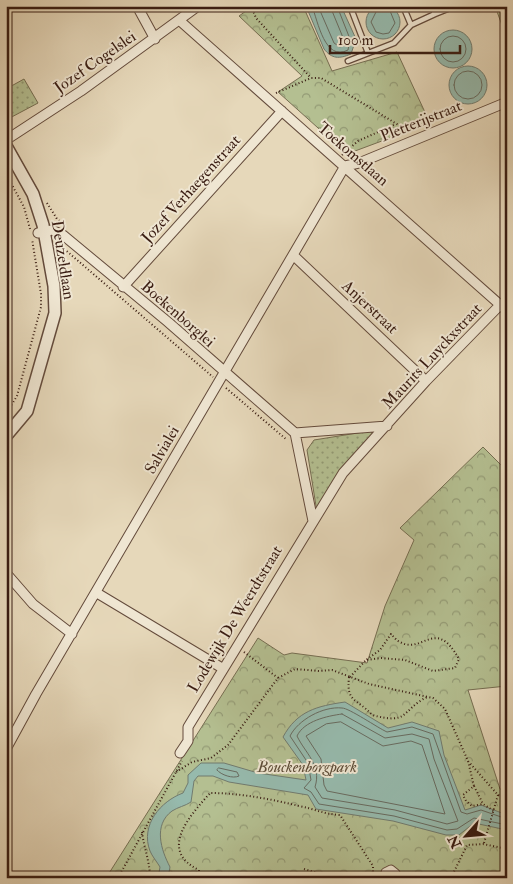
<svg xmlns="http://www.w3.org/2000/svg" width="513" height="884" viewBox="0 0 513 884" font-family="'IM FELL Double Pica',serif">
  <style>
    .grass { fill: url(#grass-dots); stroke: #766e52 }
    .park { fill: url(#park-crowns); stroke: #766e52 }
    .water { fill: #96baad; stroke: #717b6f }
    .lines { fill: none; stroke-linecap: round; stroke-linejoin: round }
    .shore { stroke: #686b60; stroke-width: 1 }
    .service-casing { stroke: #644b3c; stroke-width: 7 }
    .pedestrian-casing { stroke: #644b3c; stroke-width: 9 }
    .minor-casing { stroke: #644b3c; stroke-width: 11 }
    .tertiary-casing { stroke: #644b3c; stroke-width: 14 }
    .path { stroke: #391c12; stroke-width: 2; stroke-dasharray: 1 2.5; stroke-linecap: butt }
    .service { stroke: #efe6d2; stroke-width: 4.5 }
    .pedestrian { stroke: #efe6d2; stroke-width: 7 }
    .minor { stroke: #efe6d2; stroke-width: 9 }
    .tertiary { stroke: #efe6d2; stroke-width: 11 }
    .labels { text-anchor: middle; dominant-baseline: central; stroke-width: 4; stroke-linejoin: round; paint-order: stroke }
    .street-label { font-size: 16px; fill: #391c12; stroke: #efe6d2 }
    .park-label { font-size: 16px; font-style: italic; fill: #5e4d38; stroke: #efe6d2 }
  </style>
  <defs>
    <pattern id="grass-dots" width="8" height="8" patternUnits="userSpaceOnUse" patternTransform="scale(1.25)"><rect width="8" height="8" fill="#b4bf91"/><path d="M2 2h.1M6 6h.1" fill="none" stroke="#939a75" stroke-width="1.8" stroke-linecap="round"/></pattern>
    <pattern id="park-crowns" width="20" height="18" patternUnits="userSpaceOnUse" patternTransform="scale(1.25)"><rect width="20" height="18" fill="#b4bf91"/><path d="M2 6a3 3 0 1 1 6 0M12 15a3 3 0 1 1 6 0" fill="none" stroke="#939a75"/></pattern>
  </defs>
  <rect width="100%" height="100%" fill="#e6d8ba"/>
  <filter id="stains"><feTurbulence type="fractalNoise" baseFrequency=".004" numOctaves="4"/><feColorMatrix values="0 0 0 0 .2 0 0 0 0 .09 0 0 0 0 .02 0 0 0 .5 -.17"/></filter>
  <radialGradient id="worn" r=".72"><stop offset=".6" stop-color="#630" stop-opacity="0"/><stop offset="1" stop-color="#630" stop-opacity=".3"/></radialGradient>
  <path class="grass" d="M24,79L38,103L6,120V89Z
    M370,431L377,436L317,512L307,450L314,440Z"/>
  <path class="park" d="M253,6H303L332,71L397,52L430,123L347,154L278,92L302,76L239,16Z
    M495,6H507V39Z
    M483,447L507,471V504L503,510L507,513V686L468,690L500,789L507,791V878H106L258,638L284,655L292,653L367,663L385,606L414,540L400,528Z"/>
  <path class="water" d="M366 22a17 17 0 1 1 34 0a17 17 0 1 1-34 0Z
    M306,6H341L356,39L351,54C339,59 332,59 324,49Z
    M434 49a19 19 0 1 1 38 0a19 19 0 1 1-38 0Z
    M449 85a19 19 0 1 1 38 0a19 19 0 1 1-38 0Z
    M345,702L388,728L412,722L439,731L444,755L465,810L481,805L507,815V830L474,823L459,835H446L393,821L316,809L308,795L229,782L213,776H198L194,781L191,802C185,806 178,807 172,811C153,825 161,850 170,867L168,878H158L160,867C157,862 152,856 150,851C140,825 161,801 183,793L188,783V775L201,763H224L258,773L306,780L303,765L283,737C297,711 317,706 345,702Z"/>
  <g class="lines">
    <path class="shore" d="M312,6C318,22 325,62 348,50L350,39L337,6
      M318,6L334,43L340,47L343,45L344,40L330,6
      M379,6L371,22L376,32L383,34L389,33L395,23L388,6
      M440 49a13 13 0 1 1 26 0a13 13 0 1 1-26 0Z
      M454 85a14 14 0 1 1 28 0a14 14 0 1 1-28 0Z
      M342,714L385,738L412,734L429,739L434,759L458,821L447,824L395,810L322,798L315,787C322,765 305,753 297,736C304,721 327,716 342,714Z
      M341,722L383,746L411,741L422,745L445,814L327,791L324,785L321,759L306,736L326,724Z
      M219,768L237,772L239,776C233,779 221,775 217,770Z
      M507,819L481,810L467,814L461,812L433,734L412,727L387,732C378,728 349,708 342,708C323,706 298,720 290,736L308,763L311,780L304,788L311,792L319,804L394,816L447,830L457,829L474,818L507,825"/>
    <g class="service-casing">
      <path id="service" d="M350,6L368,53
        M403,6L411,25L435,14L432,6
        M435,14L455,6
        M348,61L394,43L411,25"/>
    </g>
    <g class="pedestrian-casing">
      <path id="pedestrian" d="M385,878V872L391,869L396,873V878"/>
    </g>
    <g class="minor-casing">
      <path id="minor" d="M137,6L155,39
        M179,20L507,311
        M6,140L81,91L198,6
        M345,166L359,163L507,102
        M38,233L52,230L63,235L168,322L295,433
        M293,255L426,381
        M123,287L282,111
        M295,433L387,426
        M295,433L313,521
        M6,573L33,604L72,634
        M97,593L222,668
        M6,749L36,694L345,166
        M180,753L188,741V727L343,473L426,381L500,305"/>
    </g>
    <g class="tertiary-casing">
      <path id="tertiary" d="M6,146L33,194L43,225L54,286L55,313L27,411L6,436"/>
    </g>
    <path class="path" d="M251,6L256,18L311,78
      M276,93L311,78H321L410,132
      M342,155L358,141L396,124
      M6,174L24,207L30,229
      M47,203L57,219L66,226
      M58,248L62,247L213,377
      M226,388L287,440
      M6,414L17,396L41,307V294L32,239
      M244,652L278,678
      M349,677C346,703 357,698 372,715C410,725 400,711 427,697
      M350,677L366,660L381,658L405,660L433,671L455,668L459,659C435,616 423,655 400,642C397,641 394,637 391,634L380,650L366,660
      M468,761L474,786L463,795L466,801L472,806L483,804L494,811
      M176,772L192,762L211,758L228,745L278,678L295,669L319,671L332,670L369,684L433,698L445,709L468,761L498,795L507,797
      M474,786L483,804
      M142,832C144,848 150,862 150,878
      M484,843L498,795
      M304,869L334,878
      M199,875L219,877
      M118,878L182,761
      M199,878V870C157,850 191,815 210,793C239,793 271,799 299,806C315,809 323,814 340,815L373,866V878
      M451,878L467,845L483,844L507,849"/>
    <use href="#service" class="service"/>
    <use href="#pedestrian" class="pedestrian"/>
    <use href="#minor" class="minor"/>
    <use href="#tertiary" class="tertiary"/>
  </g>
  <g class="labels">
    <g class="street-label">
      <text transform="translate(95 62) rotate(-35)">Jozef Cogelslei</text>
      <text transform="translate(421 121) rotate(-22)">Pletterijstraat</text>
      <text transform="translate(353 154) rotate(41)">Toekomstlaan</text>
      <text transform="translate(191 189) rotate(-48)">Jozef Verhaegenstraat</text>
      <text transform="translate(63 260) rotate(81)">Deuzeldlaan</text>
      <text transform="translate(370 307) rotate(43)">Anjerstraat</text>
      <text transform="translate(178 314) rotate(41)">Boekenborglei</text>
      <text transform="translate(432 356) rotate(-47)">Maurits Luyckxstraat</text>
      <text transform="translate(162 450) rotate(-60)">Salvialei</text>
      <text transform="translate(235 619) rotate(-59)">Lodewijk De Weerdtstraat</text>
    </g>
    <g class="park-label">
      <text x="307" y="767">Bouckenborgpark</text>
    </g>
  </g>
  <rect width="513" height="884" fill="none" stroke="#e6d8ba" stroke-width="25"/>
  <rect x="8" y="8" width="498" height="869" fill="none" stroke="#391c12" stroke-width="2.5"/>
  <rect x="12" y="12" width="488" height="859" fill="none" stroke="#391c12"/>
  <g transform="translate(466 836) rotate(243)" stroke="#efe6d2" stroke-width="4" paint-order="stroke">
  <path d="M0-4L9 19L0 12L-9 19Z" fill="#391c12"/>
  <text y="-8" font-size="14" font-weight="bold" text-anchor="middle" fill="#391c12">N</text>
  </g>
  <path d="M330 45v8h130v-8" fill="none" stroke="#391c12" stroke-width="2.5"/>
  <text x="338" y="45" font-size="15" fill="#391c12" stroke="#efe6d2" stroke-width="4" paint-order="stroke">100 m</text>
  <rect width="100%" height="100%" filter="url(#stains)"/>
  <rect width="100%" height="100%" fill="url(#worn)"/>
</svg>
